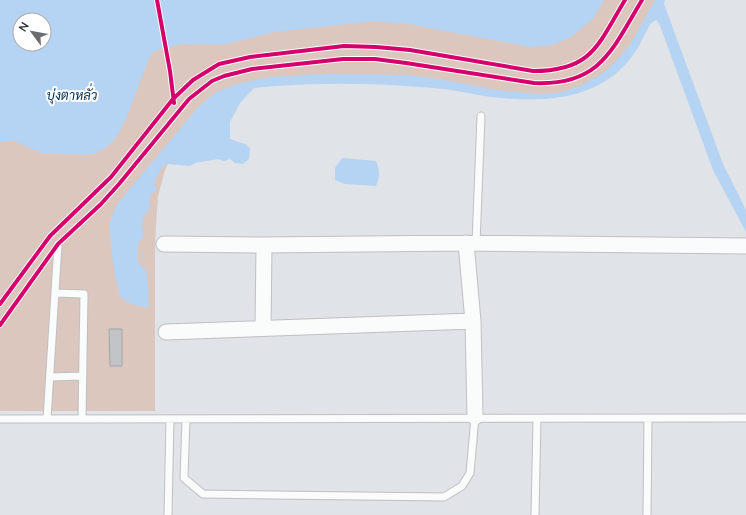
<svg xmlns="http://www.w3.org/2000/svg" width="746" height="515" viewBox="0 0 746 515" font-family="Lato,Sarabun,sans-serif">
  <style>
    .green { fill: #dbc7bd; fill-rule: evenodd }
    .water { fill: #b5d3f3; fill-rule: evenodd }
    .building { fill: #c2c4c7; stroke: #a3a5a8 }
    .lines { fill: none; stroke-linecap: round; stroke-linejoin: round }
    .service-casing { stroke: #bec0c3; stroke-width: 9 }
    .minor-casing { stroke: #bec0c3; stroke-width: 17 }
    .path { stroke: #cecfd1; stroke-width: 2; stroke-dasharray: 4 2; stroke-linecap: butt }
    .service { stroke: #fafbfb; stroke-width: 7 }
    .minor { stroke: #fafbfb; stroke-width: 15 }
    .cycleway-casing { stroke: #fff; stroke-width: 6 }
    .cycleway { stroke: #d6006c; stroke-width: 4 }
    .labels { text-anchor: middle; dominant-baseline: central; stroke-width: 4; stroke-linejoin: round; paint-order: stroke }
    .water-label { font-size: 13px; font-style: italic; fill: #002d55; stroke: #fff }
  </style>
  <rect width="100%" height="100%" fill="#e0e3e7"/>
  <path class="green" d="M0,0H660L638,39L597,85L559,96H526L421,81L258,83L182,135L165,170L158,196L155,242V411H0ZM20,20H44V44H20Z"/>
  <path class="water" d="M0,0H604L593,19L571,37L553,45L530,47L408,24L374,21L274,32L222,45L181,44L157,50L150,56L126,119L115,139L103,150L89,155L41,153L15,141H0ZM20,20H44V44H20Z
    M655,0H665L664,4L723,164L746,210V232L713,170L659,23L656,20L651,23C644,35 639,48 630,59C594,105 529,103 478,95C463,92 448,89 433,88C373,83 314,82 254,88L240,103L230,122V139L245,144L250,148L249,159L243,164L235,163L230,159L224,161L218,159L195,163L190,166L167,164L162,167L154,183L157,190L151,194L149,201L150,208C142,218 140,223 144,235L138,244V263L147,271L149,308L131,304L121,298C115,281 109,242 110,225C111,214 117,205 123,197L199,106L218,91L240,83L271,77L326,74L405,75L440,79L490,89L537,94L559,93L580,86L603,73L618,59L631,43Z
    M342,158L376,161C380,170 380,177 376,186L345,184L335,180V168Z"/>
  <path class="building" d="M109,329H122V366H110Z"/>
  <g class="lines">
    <g class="service-casing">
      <path id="service" d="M476,243L481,116
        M55,293L84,294L82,419
        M50,377L82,376
        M0,419L746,418
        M47,419L58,244
        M186,419L184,478L203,494L444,497L462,486L470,473L475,417
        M168,515L170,419
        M535,515L537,419
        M647,515L648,420"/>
    </g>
    <g class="minor-casing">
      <path id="minor" d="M466,243L473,321L475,417
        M164,244L264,245L466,243L746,246
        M263,328L264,245
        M166,332L473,321"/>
    </g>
    <path class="path" d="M157,0L170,71L175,115
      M59,234V227
      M65,237C84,220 103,204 119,185C146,154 168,116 199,90C223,71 253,69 282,66C313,62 344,58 376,60C429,63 482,75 534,83C600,86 612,50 642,0
      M0,325L47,257"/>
    <use href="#service" class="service"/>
    <use href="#minor" class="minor"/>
    <g class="cycleway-casing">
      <path id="cycleway" d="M157,0L170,71L174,103
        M0,304L50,236L111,177L173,99L193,80L219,64L250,57L344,46L376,47L410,50L533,71C592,71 598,45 625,0
        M0,325L58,244L101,204L119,184L189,99L212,81L224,76L252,69L343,59H375L406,63L534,83C600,86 612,50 642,0"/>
    </g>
    <use href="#cycleway" class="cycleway"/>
  </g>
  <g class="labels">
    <g class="water-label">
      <text x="72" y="95">บุ่งตาหลั่ว</text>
    </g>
  </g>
  <g transform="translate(32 32) rotate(302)"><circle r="19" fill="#ffffff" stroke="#aaabac"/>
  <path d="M0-3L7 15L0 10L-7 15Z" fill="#6a6d70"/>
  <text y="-6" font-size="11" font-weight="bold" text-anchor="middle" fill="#2b2d30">N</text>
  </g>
</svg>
